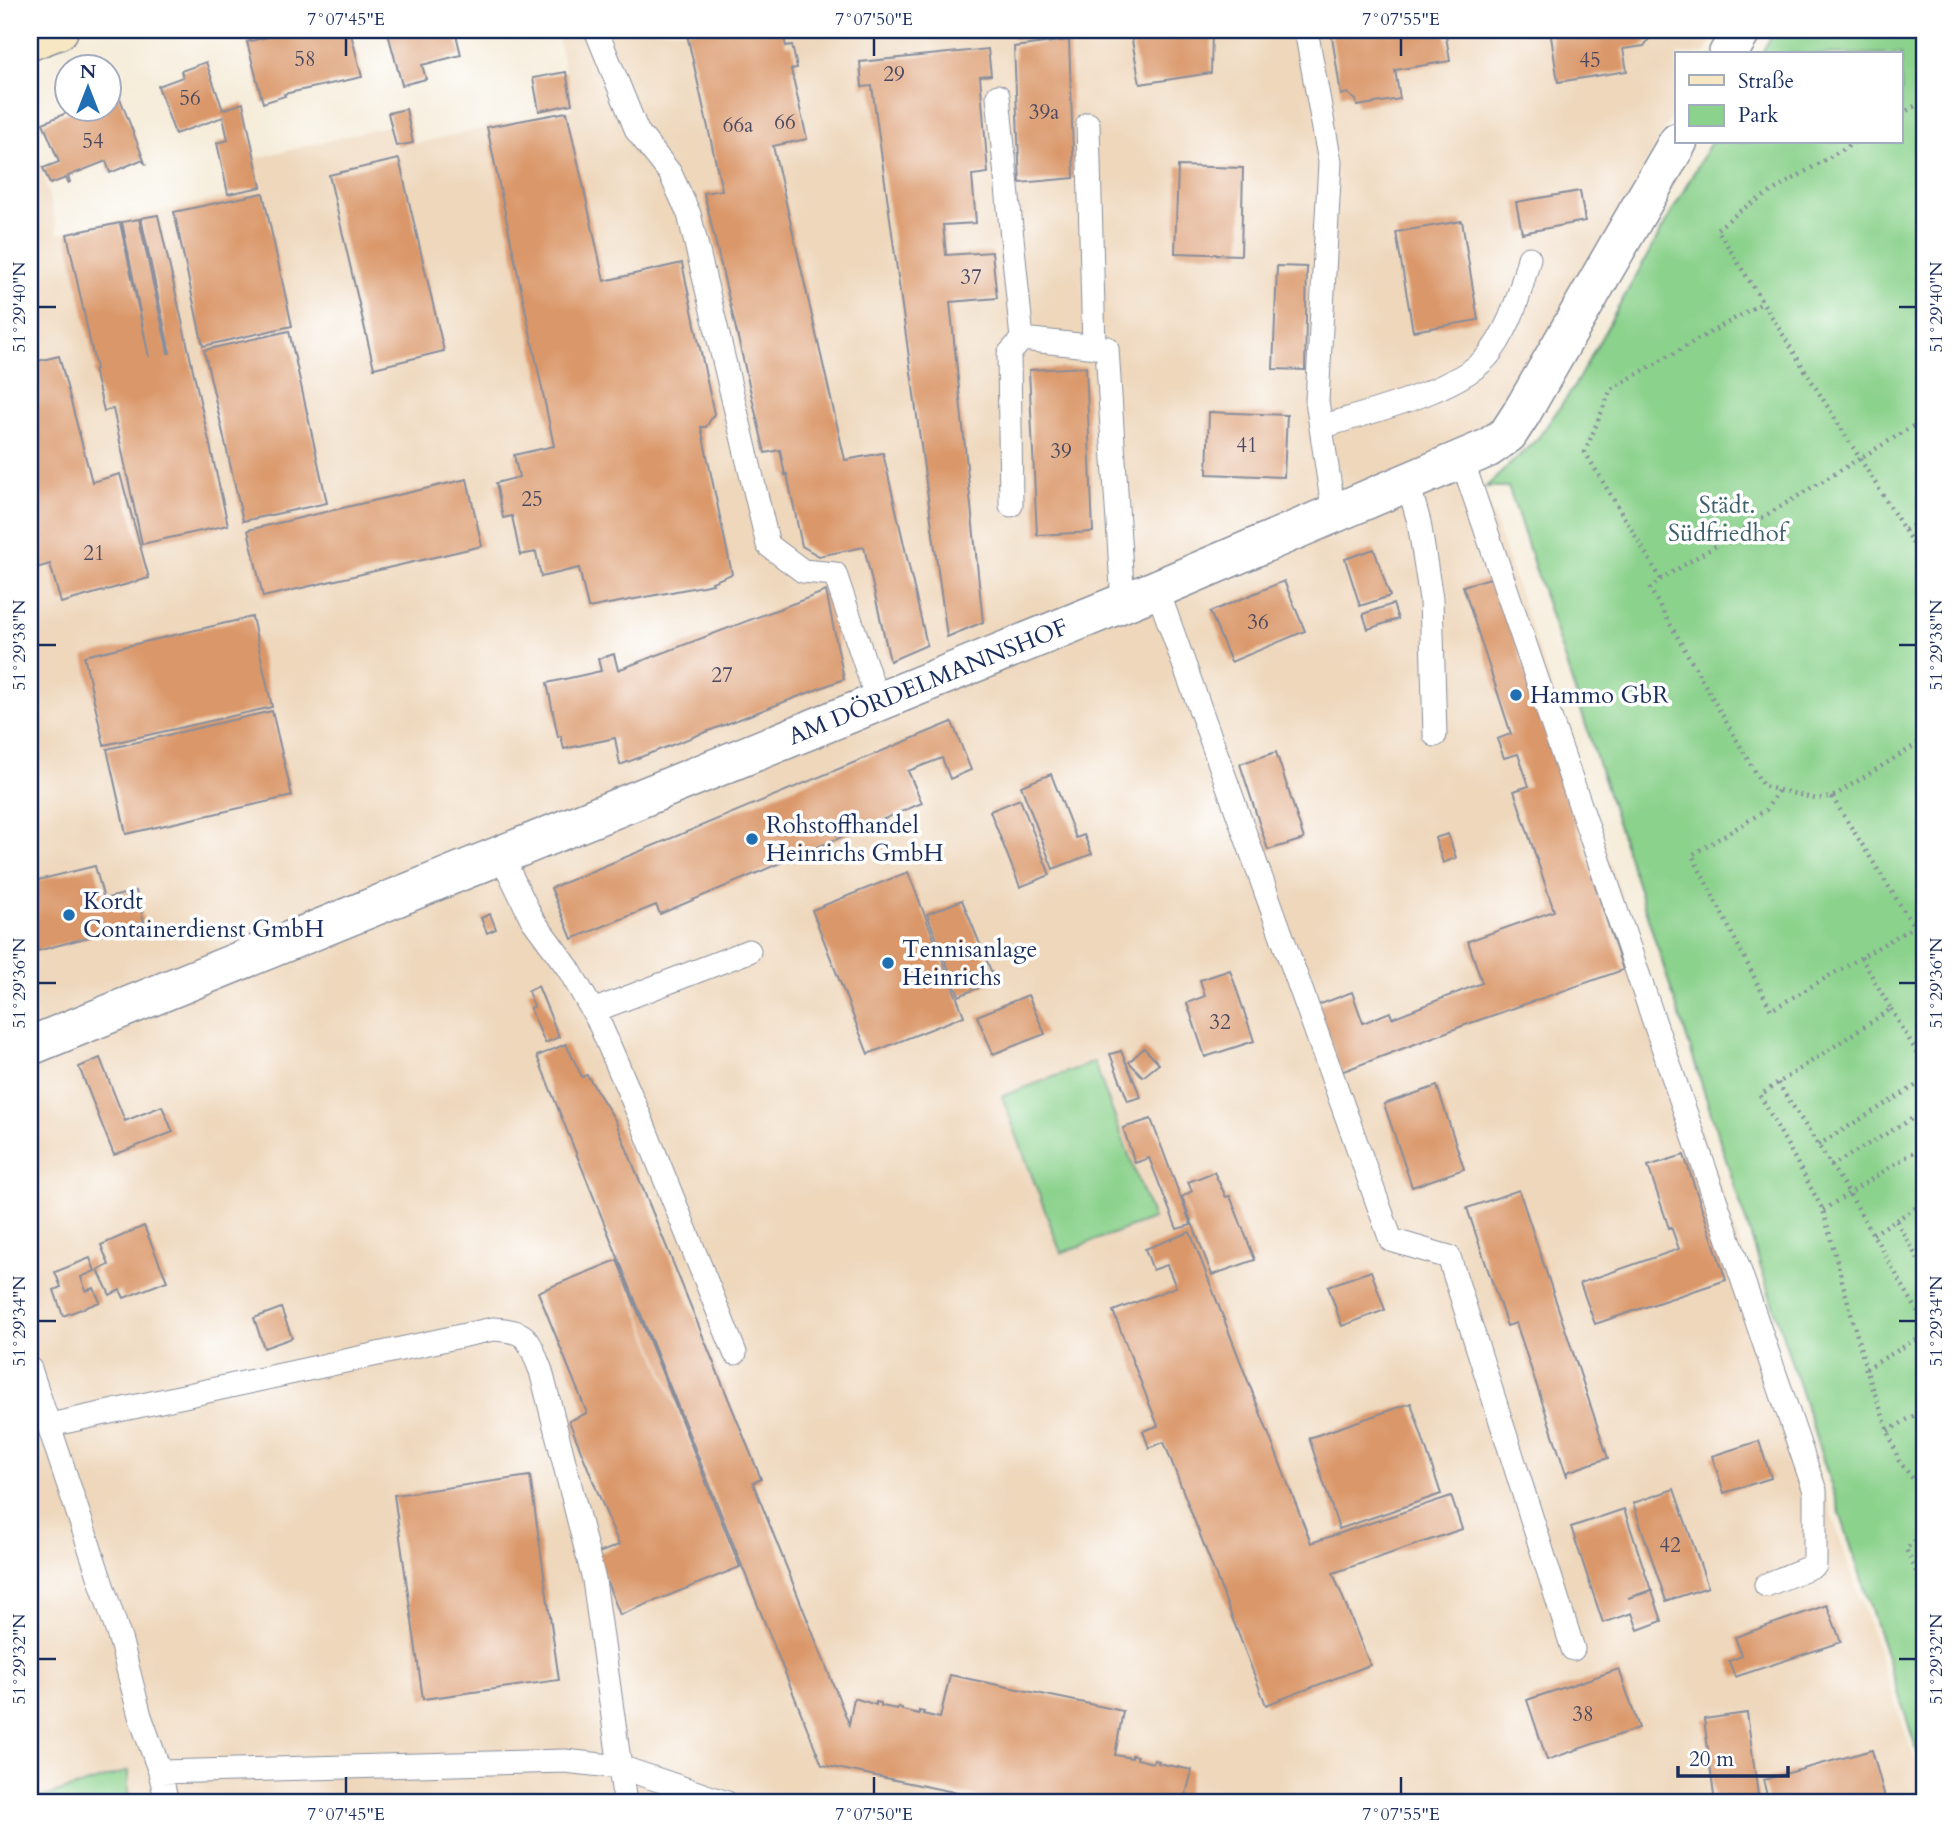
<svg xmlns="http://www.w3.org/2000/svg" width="1955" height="1833" viewBox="0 0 1955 1833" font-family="Cardo,serif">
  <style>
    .built { fill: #eed7bb }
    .green { fill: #8bd28c; stroke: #538075; stroke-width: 2 }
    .building { fill: #da9769 }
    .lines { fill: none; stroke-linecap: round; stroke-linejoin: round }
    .lane-casing { stroke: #888e9c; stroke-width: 25 }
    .street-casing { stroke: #888e9c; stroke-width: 41 }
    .secondary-casing { stroke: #888e9c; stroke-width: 41 }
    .path { stroke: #888e9c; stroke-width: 4.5; stroke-dasharray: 2 5; stroke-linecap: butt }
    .lane { stroke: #fff; stroke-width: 23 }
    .street { stroke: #fff; stroke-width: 38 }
    .secondary { stroke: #f7e8c3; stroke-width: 38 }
    .ticks { fill: none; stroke: #1b2f5e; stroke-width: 2.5 }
    .poi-dot { fill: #1f6fb2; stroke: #fff; stroke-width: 2.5 }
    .labels { text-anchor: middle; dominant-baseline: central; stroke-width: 7; stroke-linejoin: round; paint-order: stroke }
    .number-label { font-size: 21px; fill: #4b4961 }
    .park-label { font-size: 24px; fill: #3d606c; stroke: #fff }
    .street-label { font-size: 24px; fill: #1b2f5e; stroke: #fff }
    .poi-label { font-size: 24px; fill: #1b2f5e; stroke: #fff; text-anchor: start }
    .neatline { fill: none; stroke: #1b2f5e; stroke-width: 2.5 }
    .ticks-label { font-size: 18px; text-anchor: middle; fill: #1b2f5e }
  </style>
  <rect width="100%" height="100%" fill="#fff"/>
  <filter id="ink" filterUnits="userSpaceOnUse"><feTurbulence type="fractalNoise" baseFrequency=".0143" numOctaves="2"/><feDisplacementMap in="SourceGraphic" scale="14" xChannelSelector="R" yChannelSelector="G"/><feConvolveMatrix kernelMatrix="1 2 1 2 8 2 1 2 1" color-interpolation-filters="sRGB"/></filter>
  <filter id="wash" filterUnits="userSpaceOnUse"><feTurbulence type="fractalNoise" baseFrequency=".00686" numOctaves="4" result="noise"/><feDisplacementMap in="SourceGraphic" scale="28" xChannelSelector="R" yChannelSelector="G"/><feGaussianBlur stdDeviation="1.57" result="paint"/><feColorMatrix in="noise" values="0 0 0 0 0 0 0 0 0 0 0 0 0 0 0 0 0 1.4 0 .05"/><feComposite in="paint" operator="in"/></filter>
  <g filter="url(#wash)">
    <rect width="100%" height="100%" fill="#f5ecd9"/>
    <path class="built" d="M557,30H922L924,39L1003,30H1717L1704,54H1677V106L1518,407L1469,446L1925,1790V1803H128V1771L30,1801V141L40,163L59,234L263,188L257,158L388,126L395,148L572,109Z"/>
    <path class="green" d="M1775,30H1925V1776L1517,512L1508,487H1486L1538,438L1572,390L1711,142H1901V54H1761Z
      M1094,1062L1153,1219L1061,1253L1002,1096Z
      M128,1771V1803H30V1801Z"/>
    <g id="blocks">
      <path class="building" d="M294,30H350L362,77L284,94L285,96L263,103L247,42Z
        M387,30H455L461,55L422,65L426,79L402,85Z
        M686,30H782L786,46L792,45L797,68L791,69L807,139L773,146L845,460L883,453L927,645L890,661L864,547L819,556L802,546L787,474L785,475L780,450L765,453L704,193L722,190Z
        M1013,30H1051V35L1013,39Z
        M1107,30H1146V33L1163,30H1212L1211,73L1140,84L1131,35L1107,39Z
        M1331,30H1445L1450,61L1395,70L1400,99L1357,106L1356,100L1347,93L1341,95Z
        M1550,30H1655L1644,46L1623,49L1627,71L1558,82Z
        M1069,40L1074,178L1020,183L1014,47Z
        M988,49L991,75L980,76L988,173L972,175L976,223L943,225L946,255L992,252L997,298L950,302L983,622L947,637L872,86L862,87L860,62Z
        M206,62L223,110L243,103L261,187L228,194L217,143L228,140L223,117L175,134L158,86L183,77L181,71Z
        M566,72L572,104L539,111L533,78Z
        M118,93L145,163L141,160L110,173L106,161L68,176L70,182L68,183L66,178L50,184L43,168L59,162L43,123L78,108H108V96Z
        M406,109L413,143L396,146L388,113Z
        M567,112L604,281L682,263L714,414L706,427H701L732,574L712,582L713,584L588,608L579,568L541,577L536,552L520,555L512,516L503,518L496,483L519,477L514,455L554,446L487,127Z
        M399,159L444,351L374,368L329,175Z
        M1178,166L1243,168L1241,255L1175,253Z
        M1580,191L1585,221L1522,233L1516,202Z
        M263,193L292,326L203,346L174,212Z
        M158,215L228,525L142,544L113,409L104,411L94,370L96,369L67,234L120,223L149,357L122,222L139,219L168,353H170L141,218Z
        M1462,221L1478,320L1413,331L1396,232Z
        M1277,266L1307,267L1305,370L1273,369Z
        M289,331L327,503L243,521L204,350Z
        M59,356L92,482L120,474L149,578L61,603L50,564L30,570V363Z
        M1086,367L1093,532L1037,535L1029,370Z
        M1209,412L1287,415L1284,477L1207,474Z
        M467,479L482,546L263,597L248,530Z
        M1374,549L1390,596L1360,606L1345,559Z
        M1494,577L1623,970L1465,1025L1341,1072L1318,1005L1352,992L1363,1023L1390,1012L1392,1018L1482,983L1468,941L1554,911L1514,791L1529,786L1518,754L1504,758L1497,739L1511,734L1463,586Z
        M1284,581L1305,631L1231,662L1210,612Z
        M826,591L844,679L620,765L615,738L564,749L561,736L558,737L547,683L601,671L598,659L614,654L618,670Z
        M1393,604L1398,619L1368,629L1363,614Z
        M252,617L272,707L104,745L84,656Z
        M272,711L292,796L126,834L107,749Z
        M952,722L971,770L950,779L942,758L908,771L922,803L660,914L656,905L572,939L551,888Z
        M1276,752L1304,839L1268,850L1240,764Z
        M1051,774L1076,838L1084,835L1092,854L1053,869L1021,786Z
        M1020,799L1050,875L1020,887L990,811Z
        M1448,834L1456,858L1443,863L1435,838Z
        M95,866L104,899L136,891L144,922L30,953V882Z
        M908,872L964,1016L868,1054L812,910Z
        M962,900L995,981L959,996L927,914Z
        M490,914L496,929L487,933L481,918Z
        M1230,970L1254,1041L1205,1057L1187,1003L1205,996L1200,980Z
        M538,986L559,1037L545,1043L530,1008L534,1007L528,991Z
        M1028,995L1045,1034L993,1054L977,1016Z
        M566,1044L582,1077L587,1075L615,1120L761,1479L753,1483L849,1724L854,1698L876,1705V1702L881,1703V1706L897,1709L898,1707L902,1708V1710L919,1714V1711L924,1712L923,1714L940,1718L950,1675L1123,1711L1115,1755L1132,1758V1755L1137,1756V1759L1153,1763L1154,1760L1159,1761L1158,1763L1192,1770L1186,1795L1222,1803H1007L822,1765L537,1056Z
        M1144,1048L1159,1064L1143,1077L1129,1062Z
        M1121,1051L1141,1097L1128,1101L1110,1054Z
        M100,1058L125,1121L162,1106L173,1132L114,1155L79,1067Z
        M1437,1086L1464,1169L1412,1187L1384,1104Z
        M1151,1119L1191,1225L1177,1229L1149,1158L1135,1163L1123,1128Z
        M1684,1155L1726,1280L1595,1324L1580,1283L1679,1249L1671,1227L1669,1228L1648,1166Z
        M1214,1172L1226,1197L1230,1196L1255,1260L1212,1275L1182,1197L1192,1191L1188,1182Z
        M1519,1190L1608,1458L1567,1472V1477L1516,1323L1507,1326L1467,1208Z
        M144,1226L167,1281L124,1298L120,1290L110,1295L98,1270L109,1265L101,1245Z
        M1190,1232L1311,1543L1451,1496L1462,1529L1333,1573L1370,1665L1266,1705L1164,1442L1149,1448L1143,1431L1158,1426L1113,1311L1176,1287L1167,1265L1153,1270L1145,1249Z
        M90,1258L95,1271L81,1277L86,1291L94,1288L100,1302L63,1316L54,1290L61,1287L55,1272Z
        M617,1260L740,1567L620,1615L596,1554L619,1545L569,1421L587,1413L538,1292Z
        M1371,1271L1385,1310L1342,1326L1328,1286Z
        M281,1308L292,1338L264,1348L254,1318Z
        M1411,1403L1441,1494L1339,1529L1309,1438Z
        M1759,1441L1771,1478L1724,1493L1712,1456Z
        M530,1476L559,1680L423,1699L394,1495Z
        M1674,1489L1708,1587L1666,1601L1633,1503Z
        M1624,1509L1651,1590L1628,1598L1652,1591L1662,1621L1638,1630L1632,1613L1603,1623L1571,1527Z
        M1827,1605L1841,1642L1735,1677L1729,1661L1742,1656L1735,1637Z
        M1619,1669L1639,1728L1547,1760L1527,1700Z
        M1747,1713L1759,1803H1715L1704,1719Z
        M1872,1750L1886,1801L1769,1803L1763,1780Z"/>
    </g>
  </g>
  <g filter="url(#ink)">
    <use href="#blocks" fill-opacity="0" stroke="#888e9c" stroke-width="2"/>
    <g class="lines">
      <g class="lane-casing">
        <path id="lane" d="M596,30L637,131L670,173L689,214L768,545L803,571L835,574L878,702
          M1306,30L1330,162L1317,401L1334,514
          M998,96L1022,339
          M1088,124L1094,347
          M1321,427C1365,413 1464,390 1491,352C1512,323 1520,293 1529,258
          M1462,460L1815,1491V1565L1766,1585
          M1408,483L1419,522L1431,599L1435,735
          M1011,505L1009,354L1022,339L1107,348L1123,603
          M1157,589L1391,1240L1449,1257L1573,1649
          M501,855L532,919L568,968L598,1020L640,1117L735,1353
          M593,1011L749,951
          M30,1369L121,1642L140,1716L160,1772L167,1803
          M50,1425L493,1329C530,1331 528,1339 541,1371L594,1580L625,1803
          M160,1772L565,1761L620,1767L727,1803"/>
      </g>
      <g class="street-casing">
        <path id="street" d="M1728,54L1742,30
          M30,1046L1157,589L1488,448L1508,434L1521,414L1678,142"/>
      </g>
      <g class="secondary-casing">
        <path id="secondary" d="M30,41L59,30"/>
      </g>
      <path class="path" d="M1901,114L1925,100
        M1855,142L1744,208L1717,229L1925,563
        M1925,419L1661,579L1650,589L1763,786L1816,799L1832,797L1925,739
        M1905,530L1925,519
        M1661,579L1585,452L1611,389L1762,303
        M1778,791L1766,810L1692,855L1771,1010L1925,920
        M1832,797L1925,944
        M1861,957L1891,1009L1760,1095L1823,1210L1866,1369L1899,1461L1925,1494
        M1891,1009L1925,1066
        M1778,1083L1849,1193L1925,1324
        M1818,1145L1925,1080
        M1831,1166L1925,1111
        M1823,1210L1925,1145
        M1896,1220L1925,1202
        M1873,1234L1896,1220L1925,1272
        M1866,1369L1925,1334
        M1888,1431L1925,1409
        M1925,1531L1906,1549L1925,1592"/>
      <use href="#lane" class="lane"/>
      <use href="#street" class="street"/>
      <use href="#secondary" class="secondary"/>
    </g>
  </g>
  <path class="ticks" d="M346,38V56M874,38V56M1401,38V56M38,307H56M1899,307H1916M38,645H56M1899,645H1916M38,983H56M1899,983H1916M38,1321H56M1899,1321H1916M38,1659H56M1899,1659H1916M346,1777V1794M874,1777V1794M1401,1777V1794"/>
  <g class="poi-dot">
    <circle cx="1516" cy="695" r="7"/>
    <circle cx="752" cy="839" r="7"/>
    <circle cx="69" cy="915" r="7"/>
    <circle cx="888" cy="963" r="7"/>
  </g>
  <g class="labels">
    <g class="number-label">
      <text x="305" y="59">58</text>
      <text x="1590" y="60">45</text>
      <text x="894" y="74">29</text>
      <text x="190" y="98">56</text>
      <text x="1044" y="112">39a</text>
      <text x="785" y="122">66</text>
      <text x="738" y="125">66a</text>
      <text x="93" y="141">54</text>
      <text x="971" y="277">37</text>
      <text x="1247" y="445">41</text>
      <text x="1061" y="451">39</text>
      <text x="532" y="499">25</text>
      <text x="94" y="553">21</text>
      <text x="1258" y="622">36</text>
      <text x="722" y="675">27</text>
      <text x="1220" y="1022">32</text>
      <text x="1670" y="1545">42</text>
      <text x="1583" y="1714">38</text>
    </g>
    <g class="park-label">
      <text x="1727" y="505">Städt.<tspan x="1727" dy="28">Südfriedhof</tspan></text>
    </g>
    <g class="street-label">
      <text transform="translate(928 682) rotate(-22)">AM DÖRDELMANNSHOF</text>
    </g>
    <g class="poi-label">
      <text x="1530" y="695">Hammo GbR</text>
      <text x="766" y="825">Rohstoffhandel<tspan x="766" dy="28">Heinrichs GmbH</tspan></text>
      <text x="83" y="901">Kordt<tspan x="83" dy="28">Containerdienst GmbH</tspan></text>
      <text x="902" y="949">Tennisanlage<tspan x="902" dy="28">Heinrichs</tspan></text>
    </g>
  </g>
  <rect width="1955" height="1833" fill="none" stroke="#fff" stroke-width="77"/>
  <rect x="1675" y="52" width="228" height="91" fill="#ffffff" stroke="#a4acbf" stroke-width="2"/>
  <rect x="1689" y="75" width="35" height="10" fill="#f7e8c3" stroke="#a4acbf" stroke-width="2"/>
  <text x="1738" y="88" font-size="21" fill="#1b2f5e">Straße</text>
  <rect x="1689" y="105" width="35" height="21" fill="#8bd28c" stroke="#a4acbf" stroke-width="2"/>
  <text x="1738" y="122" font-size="21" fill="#1b2f5e">Park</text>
  <g transform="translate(88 88)"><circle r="33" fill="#ffffff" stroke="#a4acbf" stroke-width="2"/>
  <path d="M0-5L12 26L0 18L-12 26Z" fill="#1f6fb2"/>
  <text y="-10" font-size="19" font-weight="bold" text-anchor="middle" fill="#1b2f5e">N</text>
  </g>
  <path d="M1678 1766v10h110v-10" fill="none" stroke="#1b2f5e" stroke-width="3.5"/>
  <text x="1689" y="1766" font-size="21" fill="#1b2f5e" stroke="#ffffff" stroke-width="5" paint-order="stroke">20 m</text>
  <rect x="38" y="38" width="1878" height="1756" class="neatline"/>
  <g class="ticks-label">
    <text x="346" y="25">7°07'45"E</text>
    <text x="874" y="25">7°07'50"E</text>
    <text x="1401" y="25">7°07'55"E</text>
    <text transform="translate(19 307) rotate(-90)" y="6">51°29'40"N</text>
    <text transform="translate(1936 307) rotate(-90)" y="6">51°29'40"N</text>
    <text transform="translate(19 645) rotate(-90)" y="6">51°29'38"N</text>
    <text transform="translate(1936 645) rotate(-90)" y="6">51°29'38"N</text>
    <text transform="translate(19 983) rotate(-90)" y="6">51°29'36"N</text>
    <text transform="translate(1936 983) rotate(-90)" y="6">51°29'36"N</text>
    <text transform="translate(19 1321) rotate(-90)" y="6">51°29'34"N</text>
    <text transform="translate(1936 1321) rotate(-90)" y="6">51°29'34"N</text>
    <text transform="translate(19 1659) rotate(-90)" y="6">51°29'32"N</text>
    <text transform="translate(1936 1659) rotate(-90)" y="6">51°29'32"N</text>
    <text x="346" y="1820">7°07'45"E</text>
    <text x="874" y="1820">7°07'50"E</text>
    <text x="1401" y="1820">7°07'55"E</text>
  </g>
</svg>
